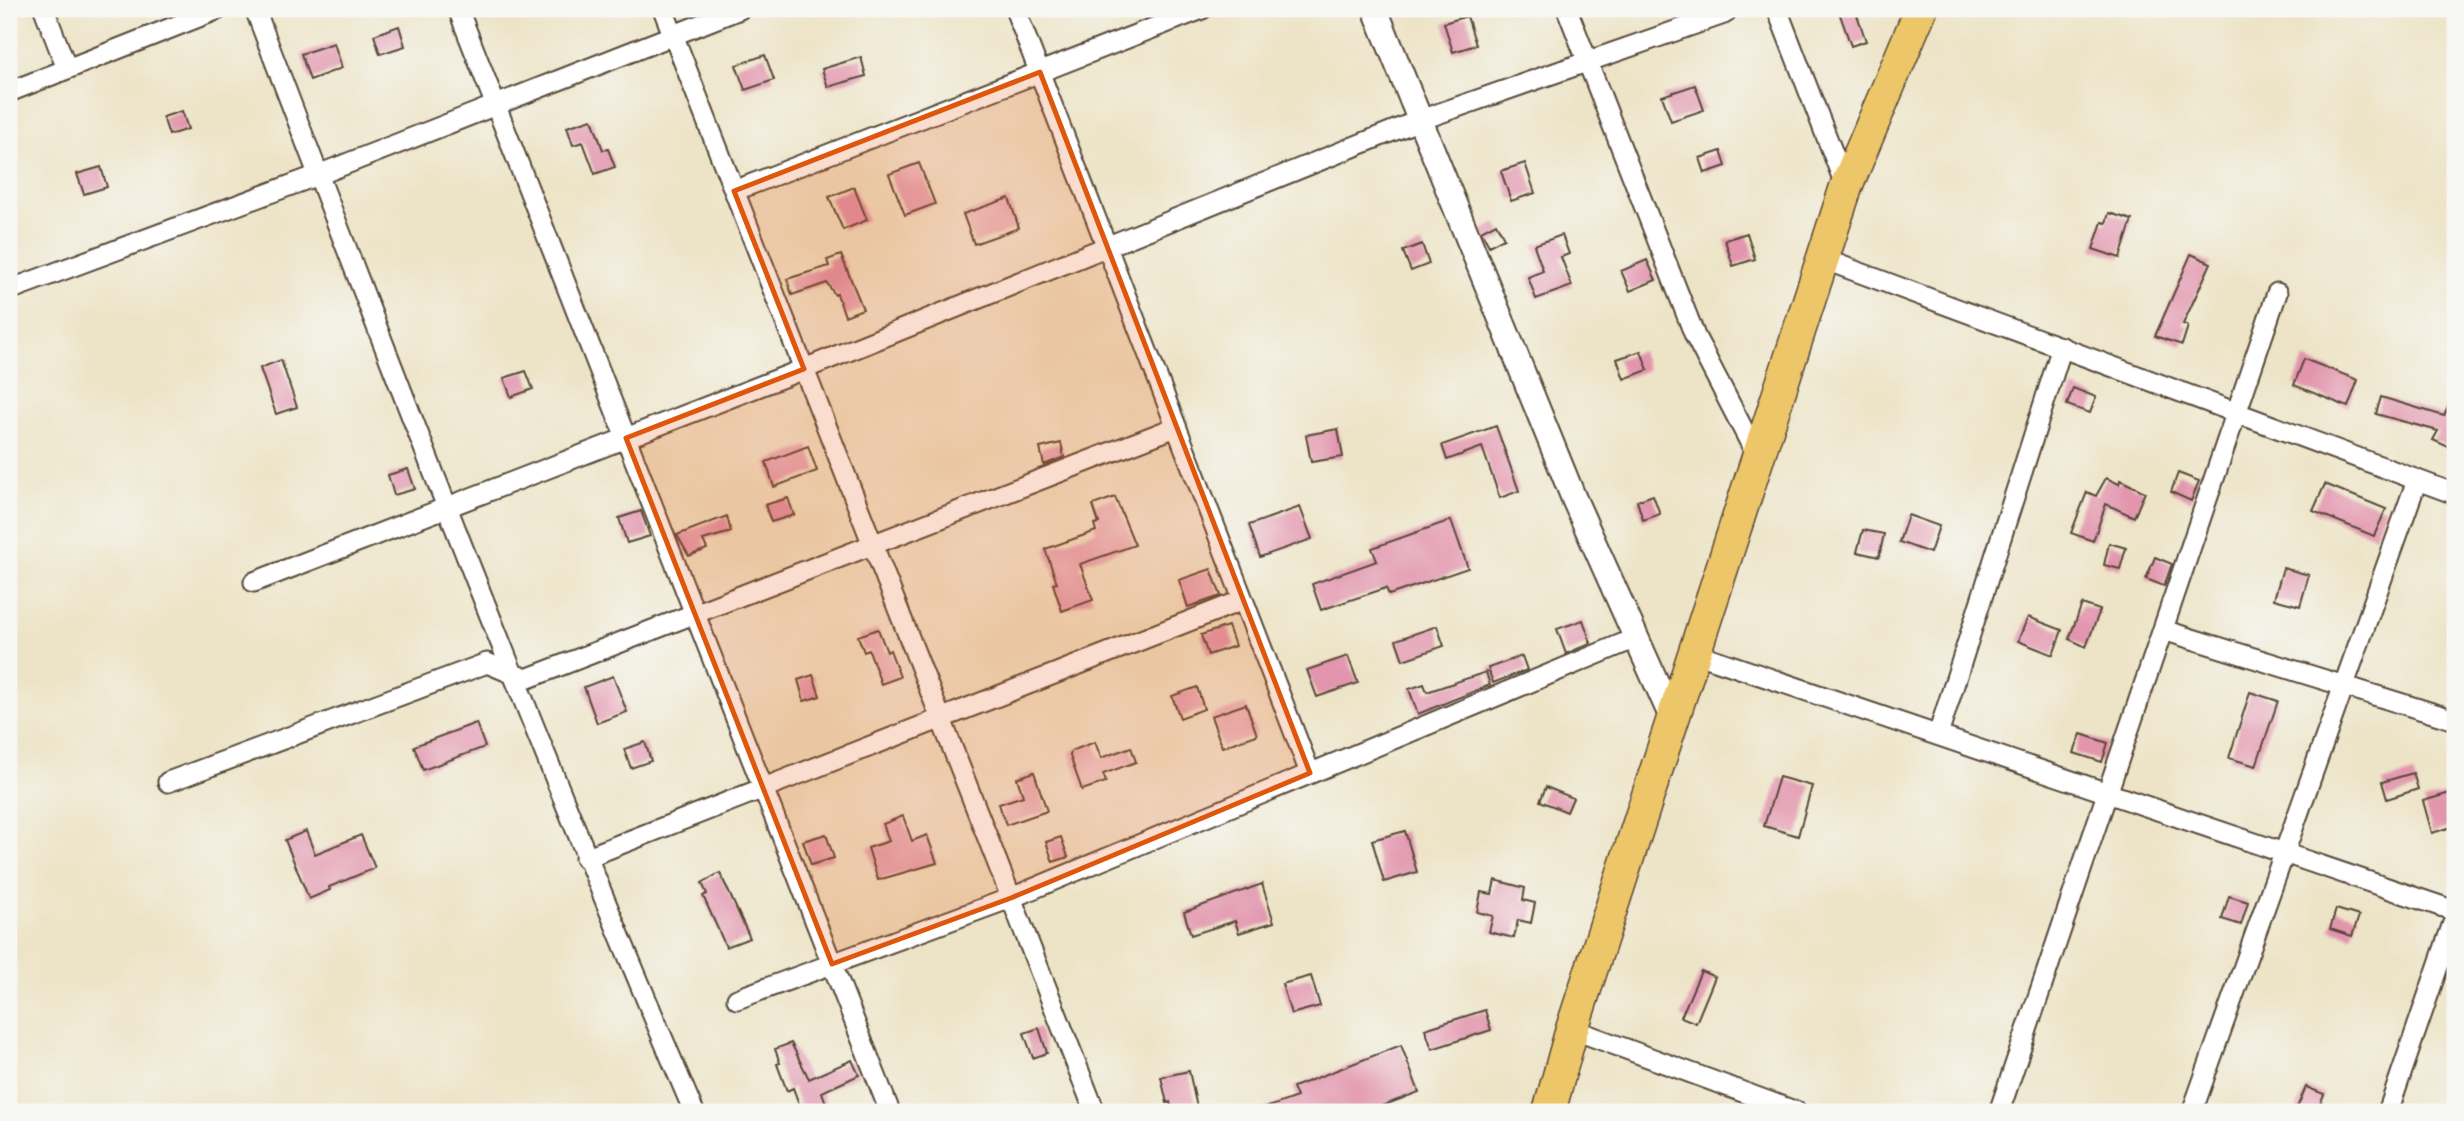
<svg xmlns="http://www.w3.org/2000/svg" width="2464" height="1121" viewBox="0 0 2464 1121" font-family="'Old Standard TT',serif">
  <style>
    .building { fill: #e295ad }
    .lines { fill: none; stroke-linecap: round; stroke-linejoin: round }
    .minor-casing { stroke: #564637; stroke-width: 23 }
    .tertiary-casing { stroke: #564637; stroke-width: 28 }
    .primary-casing { stroke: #564637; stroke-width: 35 }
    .minor { stroke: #fff; stroke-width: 19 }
    .tertiary { stroke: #fff; stroke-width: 24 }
    .primary { stroke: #ecc669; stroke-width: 32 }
    .marked { fill: #df570d; fill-opacity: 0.2; stroke: #df570d; stroke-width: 5; stroke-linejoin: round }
  </style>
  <rect width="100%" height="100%" fill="#f6f6f2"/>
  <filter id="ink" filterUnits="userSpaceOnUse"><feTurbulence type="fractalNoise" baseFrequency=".0143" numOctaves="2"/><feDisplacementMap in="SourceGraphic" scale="14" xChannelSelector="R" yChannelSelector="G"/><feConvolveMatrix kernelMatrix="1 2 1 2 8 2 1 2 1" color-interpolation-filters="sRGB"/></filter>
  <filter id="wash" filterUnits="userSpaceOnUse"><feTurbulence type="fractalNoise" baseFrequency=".00686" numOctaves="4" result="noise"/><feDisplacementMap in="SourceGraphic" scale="28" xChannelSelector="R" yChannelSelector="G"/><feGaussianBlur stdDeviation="1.57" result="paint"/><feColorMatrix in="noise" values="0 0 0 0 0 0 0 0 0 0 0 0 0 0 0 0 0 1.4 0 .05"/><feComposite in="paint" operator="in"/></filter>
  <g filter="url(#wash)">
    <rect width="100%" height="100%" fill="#ede4c7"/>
    <g id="blocks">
      <path class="building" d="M1838,9H1855L1866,41L1851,46Z
        M1467,16L1476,45L1453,52L1444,23Z
        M399,26L405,46L380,54L374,35Z
        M334,43L342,68L310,80L301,54Z
        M765,55L774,80L745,90L736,65Z
        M861,57L866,76L828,87L822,69Z
        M1695,85L1704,110L1671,121L1662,96Z
        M182,111L188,129L169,135L163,117Z
        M592,119L603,150L608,149L615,167L595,174L583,142L573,145L567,127Z
        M1721,151L1726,166L1705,173L1700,158Z
        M919,163L935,204L905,215L889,174Z
        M1525,163L1535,193L1511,201L1501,171Z
        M101,167L107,187L84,194L77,174Z
        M854,187L867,220L843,230L829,197Z
        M1009,198L1019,228L974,244L963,214Z
        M2109,213L2132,220L2120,258L2093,249L2102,222L2106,223Z
        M1496,223L1504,238L1489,246L1481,231Z
        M1747,233L1755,259L1733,266L1725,240Z
        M1562,235L1569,254L1561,257L1572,286L1536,299L1528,277L1543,271L1534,245Z
        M1422,244L1429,264L1411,271L1403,251Z
        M2191,254L2211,263L2183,324L2188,326L2182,345L2155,336Z
        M841,255L863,309L845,316L837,294L835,295L827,283L792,295L787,279L829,266L827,260Z
        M1647,260L1656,280L1630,291L1621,271Z
        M1641,351L1648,370L1624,379L1617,359Z
        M2304,359L2358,380L2348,407L2294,385Z
        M281,360L297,407L276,414L260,368Z
        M526,371L533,389L511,397L504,378Z
        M2073,388L2096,397L2090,413L2067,405Z
        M2455,392V450L2433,440L2438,431L2376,414L2381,397L2444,416Z
        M1496,426L1519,491L1500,498L1482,447L1447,460L1442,445Z
        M1338,429L1343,457L1311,462L1306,435Z
        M1061,443L1064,457L1044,465L1040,448Z
        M808,446L817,471L774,487L766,462Z
        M408,469L415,489L394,495L388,475Z
        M2178,473L2199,481L2191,501L2171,492Z
        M2106,478L2119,484L2120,480L2145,492L2134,517L2106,504L2093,541L2071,533L2087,492L2096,496Z
        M2325,484L2386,509L2374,536L2313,511Z
        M1653,495L1660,514L1643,520L1637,501Z
        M1115,497L1135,545L1080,564L1093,600L1062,611L1053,584L1057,583L1045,549L1096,531L1094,524L1099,523L1093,505Z
        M788,498L794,515L771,522L765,505Z
        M1300,507L1312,539L1260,557L1249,525Z
        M641,511L650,536L627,543L619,518Z
        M1908,515L1939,526L1930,553L1899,542Z
        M727,516L731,532L703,540L707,549L689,556L677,535Z
        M1451,520L1468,568L1389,595L1386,588L1321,610L1312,584L1377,561L1372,548Z
        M1863,530L1884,534L1879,557L1857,552Z
        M2109,543L2126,548L2120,569L2104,565Z
        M2155,557L2172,564L2164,586L2146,579Z
        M2283,568L2309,575L2300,606L2274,599Z
        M1211,569L1221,596L1188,607L1179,580Z
        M2082,604L2100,610L2086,647L2069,639Z
        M2028,617L2062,630L2053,655L2018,641Z
        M1583,620L1591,643L1566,654L1557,629Z
        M1228,626L1235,646L1208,655L1201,635Z
        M1437,626L1444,646L1403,660L1396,640Z
        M878,629L887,652L890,650L900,677L881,684L869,650L864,652L858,636Z
        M1348,656L1358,683L1317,697L1307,670Z
        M1522,656L1527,670L1493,683L1488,668Z
        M1486,672L1490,685L1418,714L1409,689L1424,684L1427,692Z
        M813,675L820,696L804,701L798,680Z
        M613,676L627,712L597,723L584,687Z
        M1197,687L1204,709L1180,718L1172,696Z
        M2250,692L2278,701L2256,766L2229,758Z
        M1246,704L1257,735L1222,747L1211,716Z
        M476,723L485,747L423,770L414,746Z
        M2081,734L2108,743L2102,762L2074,753Z
        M645,742L651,761L631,768L624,749Z
        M1095,742L1101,758L1131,747L1136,762L1103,774L1106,782L1082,790L1070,756L1071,751Z
        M1034,772L1047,811L1006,825L999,804L1023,796L1017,778Z
        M2413,773L2418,789L2387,799L2382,782Z
        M1779,777L1812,786L1798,836L1764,826Z
        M1546,787L1573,798L1567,812L1540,801Z
        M2450,793L2455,826L2432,833L2423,801Z
        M903,816L912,841L927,835L937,863L878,880L868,848L889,841L883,824Z
        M306,831L315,854L361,835L375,868L329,887L330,890L309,899L285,840Z
        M1405,831L1417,872L1384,882L1372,840Z
        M826,834L834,858L811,865L803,841Z
        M1061,837L1068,857L1053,862L1046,842Z
        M720,873L750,938L726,947L703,896L707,894L702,883Z
        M1495,880L1525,888L1523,900L1535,903L1531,923L1518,920L1514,938L1489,932L1493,916L1477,912L1481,892L1492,894Z
        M1262,884L1274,922L1239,933L1235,921L1191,935L1184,912Z
        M2229,896L2248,902L2241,925L2222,919Z
        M2336,909L2359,916L2352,936L2330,929Z
        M1701,971L1715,977L1696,1023L1681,1017Z
        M1311,976L1320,1006L1291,1014L1282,984Z
        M1485,1010L1491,1030L1432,1049L1425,1029Z
        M1039,1028L1047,1053L1033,1058L1024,1033Z
        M791,1043L809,1079L852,1060L859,1075L822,1092L829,1112H802L793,1088L787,1091L777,1064L780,1063L775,1049Z
        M1401,1045L1419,1092L1366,1112H1260V1110L1297,1097L1293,1087Z
        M1189,1071L1198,1112H1173L1170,1102L1167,1103L1161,1077Z
        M2306,1087L2324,1094L2317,1112H2295Z"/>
    </g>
  </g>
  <g filter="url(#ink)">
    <use href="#blocks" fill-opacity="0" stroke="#564637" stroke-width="2"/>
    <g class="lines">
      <g class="minor-casing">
        <path id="minor" d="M44,9L67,69
          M255,9C396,379 538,748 694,1112
          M458,9L890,1112
          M663,9L1095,1112
          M1015,9L1310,773
          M1567,9L1695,336L1758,458
          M1777,9L1846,187
          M9,92L219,9
          M734,191L1202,9
          M1823,259L2455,494
          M9,290L318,175L740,9
          M254,582L804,369L1420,120L1724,14L1728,9
          M2163,630L2455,720
          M1695,653L2455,911
          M1938,735L2062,347
          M168,782L487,663L526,679L1176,427
          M585,858L1243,600
          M737,999L1011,898L1636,638
          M1572,1029L1797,1112
          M1999,1112L2277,293
          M2192,1112L2417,480
          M2388,1112L2455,917"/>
      </g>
      <g class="tertiary-casing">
        <path id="tertiary" d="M1375,9L1574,499L1673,720"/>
      </g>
      <g class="primary-casing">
        <path id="primary" d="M1549,1112L1572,1029L1846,187L1921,9"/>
      </g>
      <use href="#minor" class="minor"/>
      <use href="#tertiary" class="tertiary"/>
      <use href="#primary" class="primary"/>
    </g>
  </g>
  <path class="marked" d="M1040,72L1310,773L1011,898L832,964L626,438L804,369L734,191Z"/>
  <rect width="2464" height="1121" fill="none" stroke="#f6f6f2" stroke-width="35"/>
</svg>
